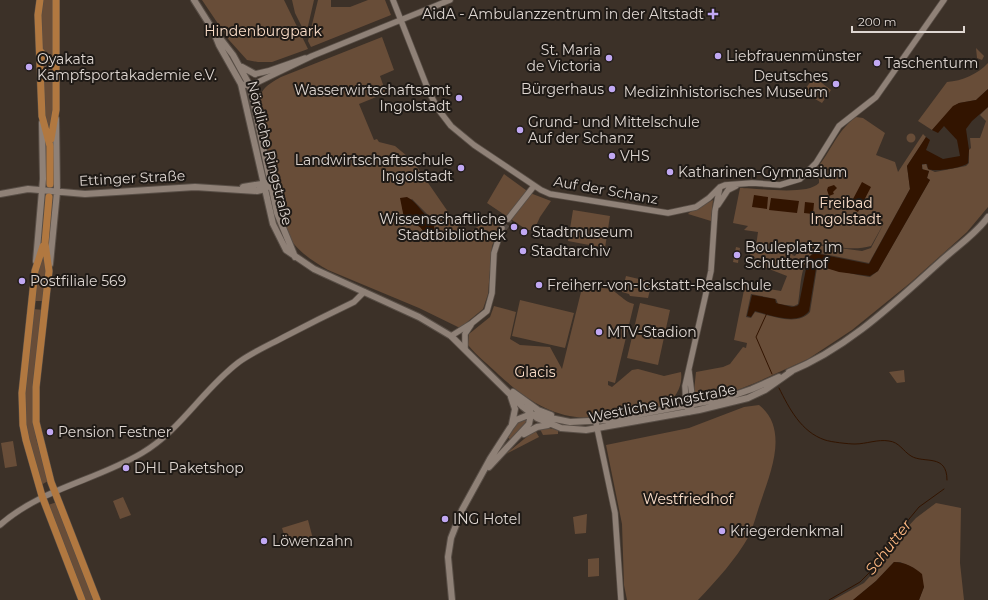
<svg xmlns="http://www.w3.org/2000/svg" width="988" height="600" viewBox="0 0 988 600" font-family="Montserrat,sans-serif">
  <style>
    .green { fill: #684d38; fill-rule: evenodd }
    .water { fill: #321400 }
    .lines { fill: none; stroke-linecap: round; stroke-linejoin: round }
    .stream { stroke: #321400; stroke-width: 1 }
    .tertiary-tunnel { stroke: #544a42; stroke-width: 5.5; stroke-dasharray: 5.5 3; stroke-linecap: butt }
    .tertiary-casing { stroke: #584e46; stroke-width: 7 }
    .secondary-casing { stroke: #584e46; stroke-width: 8 }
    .primary-casing { stroke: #584e46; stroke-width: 8 }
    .tertiary { stroke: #8f8177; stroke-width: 5.5 }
    .secondary { stroke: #8f8177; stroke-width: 6 }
    .primary { stroke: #b17840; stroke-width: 7 }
    .poi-dot { fill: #c1a8f3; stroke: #1f1a16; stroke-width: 1.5 }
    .labels { text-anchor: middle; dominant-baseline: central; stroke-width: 4; stroke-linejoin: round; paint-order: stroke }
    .poi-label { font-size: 14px; fill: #dfd7d2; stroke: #1f1a16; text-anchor: start }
    .park-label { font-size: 14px; fill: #faddc8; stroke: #1f1a16 }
    .street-label { font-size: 14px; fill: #dfd7d2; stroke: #1f1a16 }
    .water-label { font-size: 15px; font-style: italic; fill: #fbb680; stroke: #1f1a16 }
  </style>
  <rect width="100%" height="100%" fill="#3c3128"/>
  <path class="green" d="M42,0H53V59L41,51L40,12Z
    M202,0H284L308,49L272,62H258L247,60L229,40Z
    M292,0H314L306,35L295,13Z
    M318,0H331V7H350L368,0H385L391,15L311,47L308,41Z
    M382,37L394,70L380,76L386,93L359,104L374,140L377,139L379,142L395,146L413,161L464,235L489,220L500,227L492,246L488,294L483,309L460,328L419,308L328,270C316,263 303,255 294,244C281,228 254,109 262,92C266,85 274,81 281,77ZM412,199L431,218L429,238L420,227L408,220L402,208Z
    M976,48L984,56L982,60L977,58Z
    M43,60H44L52,67V75L44,74Z
    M988,63V89L976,100L959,103L953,107L932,130L918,121L947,82C962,81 978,74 988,63Z
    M814,77L831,90L822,103L803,92Z
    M42,82H53V113L49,132L44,116Z
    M249,101H251L266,172L264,173Z
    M988,107V207L967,232L910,283L852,330L808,359L755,383L732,392L697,396L694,391L696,372L723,367L730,364L743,347L746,348L747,343L734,340L745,285L781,291L787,276L751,262L750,252L756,246L758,232L744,230L748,226L733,223L740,188C758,188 807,196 819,183V179L812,176V173C830,156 834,133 856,117L863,118L885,133L876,155L895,162L898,172L923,134L926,137L907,166L910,189L869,263L814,252C800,262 801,287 798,304L794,306L778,304L776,299L751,294L746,317L751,318L755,312C771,315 797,327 810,312L817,268C823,266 859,276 870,277L878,271L930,180L927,178L929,171L923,170L922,165L926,164L928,169L935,172L966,166L969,163V150L971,148L970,138H980L986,121L980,115ZM885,221L871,248L862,251L809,244L800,249L795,256L792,255L801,243C825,242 847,253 871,246Z
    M906.5 138a4.5 4.5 0 1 1 9 0a4.5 4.5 0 1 1-9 0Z
    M504,174L530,193L551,201L540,217L534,230H527L487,203Z
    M713,200L711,221L688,214L690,212Z
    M573,210L610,216L605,248L568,241Z
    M736,247L740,248L738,263L733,262Z
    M43,252L46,267L43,301H34L37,274Z
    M626,276L652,282L648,298L630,296L629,294L622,292Z
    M602,288C617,288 621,301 634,304L615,383L608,381V385L612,387L632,370L638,369L664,376L681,372C683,386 676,398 665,405C591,423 558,429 499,375C489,365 477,356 468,345L469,334L490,317L494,306L516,312L510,339L520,345L550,347L562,369L581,292L584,290L592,291Z
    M520,300L574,313L565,348L512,336Z
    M640,303L670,310L658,365L627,358Z
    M33,309L44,310L34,419L36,438L48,481L41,485C34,463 27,442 25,419C21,383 29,345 33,309Z
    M904,370L905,382L897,383L889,372Z
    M759,405C789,429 771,471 761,501C757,512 754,525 749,536C736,559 717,580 698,600H627L624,585L622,524L606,445L689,428L744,407Z
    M523,419L528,422L511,440L506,436L514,425Z
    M548,428L558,430V434L543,435L540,429Z
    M535,430L539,437L506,454Z
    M13,441L17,466L5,468L1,443Z
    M123,497L131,515L120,519L113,501Z
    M57,502L95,600H85L48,505Z
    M936,503L961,508L960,563L964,600H919L924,587L914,568L900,562H894L876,581L853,600H833L864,583L894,550L902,533L916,518Z
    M587,514L586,533L575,534L573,517Z
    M308,520L313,539L288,547L282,528Z
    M599,558V576L588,577V559Z"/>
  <path class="water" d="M988,89V107L972,121L966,129L969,150L968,163C963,168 934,172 928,169L927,164H922V169L929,171L927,178L930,180L878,271L870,276L839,272L820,266L816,268L809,311C798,326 770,315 755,311L751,317L747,316L752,295L775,299L776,303L792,307L797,306L799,304L806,269L804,266L808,258L814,253L869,264L910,189L907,166L926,137L930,140L926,150L943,159L960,156L957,140L944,126L938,133L932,130L953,106L959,103L976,100Z
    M862,182L871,187L858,212L849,207L851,203H855L853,199Z
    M834,185L837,188L833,192L834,194L829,196L827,190L828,187Z
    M754,195L768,197L767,209L752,207Z
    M407,197C413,200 417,205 421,210C429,219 442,228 429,238L420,227L404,218L400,198Z
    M771,198L799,201L797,213L769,210Z
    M805,202L814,203L813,214L804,213Z
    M894,562C905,562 914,567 922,574L924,587L919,600H853L876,581Z"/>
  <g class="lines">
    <path class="stream" d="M767,313L756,337L772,374
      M779,388C789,408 801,432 825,440C831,442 848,444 855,444C866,444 878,439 889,441C899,442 903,451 911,456C924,464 947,453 947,480
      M829,600L860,582L877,565L900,530L919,507L944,489"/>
    <path class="tertiary-tunnel" d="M504,229L510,220"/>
    <g class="tertiary-casing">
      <path id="tertiary" d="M393,0L429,92L438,109L451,126L474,145L541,190L550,194L668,213L696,207L709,198L720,187L725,185L752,183L780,185L800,179L816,163L839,126L876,97L944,0
        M255,74L268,71L305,58
        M241,84L250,86L312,56L450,0
        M718,205L728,190L736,186
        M508,219L534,186
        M451,336L472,323L487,311L492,293L494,253L502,228
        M465,349V334L471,325
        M689,371L693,404L691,408
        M689,412L686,405L685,386L711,271L715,211L720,187
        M596,423L615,513L621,600
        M0,525C42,488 95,481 142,453C181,430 203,389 239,362C253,352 269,345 284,337C307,325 331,313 354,302L364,292"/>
    </g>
    <g class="secondary-casing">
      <path id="secondary" d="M194,0L213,30L219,45L241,84L273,224L286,250L314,269L419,317L451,336L523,407L537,418L561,428L586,430L699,410L748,398L765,390L792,371
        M216,33L233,55L250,86L277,213L295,257
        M242,67L255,74
        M243,187L267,183
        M0,194L28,189L85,194L195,187L257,191L265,189L271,184
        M36,261L43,179L42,123
        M50,264L57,192L56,119
        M789,372C848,348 894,303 941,261C956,247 976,234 988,217
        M513,392L538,410L551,415
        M511,397L515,409L512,424
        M524,434L537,427L548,425
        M489,467L529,424L531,414L527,402
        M452,600L448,557L451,538L462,510L490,459L510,428L516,420L531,414L570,422L609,420L726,398L752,389L779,377"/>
    </g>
    <g class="primary-casing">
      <path id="primary" d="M40,0L38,15L42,116L50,146V184
        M40,51L55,66
        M51,139L56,110V0
        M49,197L45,243L49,271L36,387V422L51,482L97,600
        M43,246L35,271L22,393L23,425L26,440L42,496L82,600"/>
    </g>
    <use href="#tertiary" class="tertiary"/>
    <use href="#secondary" class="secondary"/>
    <use href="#primary" class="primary"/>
  </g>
  <g class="poi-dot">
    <path d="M711 8h4v4h4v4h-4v4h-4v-4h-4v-4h4z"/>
    <circle cx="718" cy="56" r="4"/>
    <circle cx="609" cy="58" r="4"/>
    <circle cx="877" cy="63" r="4"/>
    <circle cx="29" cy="67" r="4"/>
    <circle cx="836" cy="84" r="4"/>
    <circle cx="612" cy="89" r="4"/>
    <circle cx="459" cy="98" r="4"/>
    <circle cx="520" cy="130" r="4"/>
    <circle cx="612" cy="156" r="4"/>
    <circle cx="461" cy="168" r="4"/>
    <circle cx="670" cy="172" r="4"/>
    <circle cx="514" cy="227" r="4"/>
    <circle cx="524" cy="232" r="4"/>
    <circle cx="523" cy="251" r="4"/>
    <circle cx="737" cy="255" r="4"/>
    <circle cx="22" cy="281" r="4"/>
    <circle cx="539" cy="285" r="4"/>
    <circle cx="599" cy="332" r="4"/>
    <circle cx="50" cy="432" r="4"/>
    <circle cx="126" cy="468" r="4"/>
    <circle cx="445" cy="519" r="4"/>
    <circle cx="722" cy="531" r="4"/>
    <circle cx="264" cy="541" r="4"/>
  </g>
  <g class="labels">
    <g class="poi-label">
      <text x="704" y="14" text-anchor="end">AidA - Ambulanzzentrum in der Altstadt</text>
      <text x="601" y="50" text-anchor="end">St. Maria<tspan x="601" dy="16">de Victoria</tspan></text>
      <text x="726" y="56">Liebfrauenmünster</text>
      <text x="37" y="59">Oyakata<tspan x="37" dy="16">Kampfsportakademie e.V.</tspan></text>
      <text x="885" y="63">Taschenturm</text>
      <text x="828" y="76" text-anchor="end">Deutsches<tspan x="828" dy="16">Medizinhistorisches Museum</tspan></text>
      <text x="604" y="89" text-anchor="end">Bürgerhaus</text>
      <text x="451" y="90" text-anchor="end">Wasserwirtschaftsamt<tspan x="451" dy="16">Ingolstadt</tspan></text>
      <text x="528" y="122">Grund- und Mittelschule<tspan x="528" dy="16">Auf der Schanz</tspan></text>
      <text x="620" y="156">VHS</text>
      <text x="453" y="160" text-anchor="end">Landwirtschaftsschule<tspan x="453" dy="16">Ingolstadt</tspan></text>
      <text x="678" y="172">Katharinen-Gymnasium</text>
      <text x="506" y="219" text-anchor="end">Wissenschaftliche<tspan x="506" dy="16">Stadtbibliothek</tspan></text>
      <text x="532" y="232">Stadtmuseum</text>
      <text x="745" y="247">Bouleplatz im<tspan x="745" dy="16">Schutterhof</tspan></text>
      <text x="531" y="251">Stadtarchiv</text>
      <text x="30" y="281">Postfiliale 569</text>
      <text x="547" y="285">Freiherr-von-Ickstatt-Realschule</text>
      <text x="607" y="332">MTV-Stadion</text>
      <text x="58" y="432">Pension Festner</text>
      <text x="134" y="468">DHL Paketshop</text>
      <text x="453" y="519">ING Hotel</text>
      <text x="730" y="531">Kriegerdenkmal</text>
      <text x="272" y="541">Löwenzahn</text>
    </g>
    <g class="park-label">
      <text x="263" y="31">Hindenburgpark</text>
      <text x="846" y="203">Freibad<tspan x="846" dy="16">Ingolstadt</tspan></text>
      <text x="535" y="372">Glacis</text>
      <text x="688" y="499">Westfriedhof</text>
    </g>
    <g class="street-label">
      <text transform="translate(270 153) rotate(76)">Nördliche Ringstraße</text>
      <text transform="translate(132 178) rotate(-3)">Ettinger Straße</text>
      <text transform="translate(606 190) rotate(10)">Auf der Schanz</text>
      <text transform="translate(662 403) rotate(-11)">Westliche Ringstraße</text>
    </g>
    <g class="water-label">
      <text transform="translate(888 547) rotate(-52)">Schutter</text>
    </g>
  </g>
  <path d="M852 26v6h112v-6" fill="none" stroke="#dfd7d2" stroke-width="2"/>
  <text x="858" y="26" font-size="12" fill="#dfd7d2" stroke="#1f1a16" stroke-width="3" paint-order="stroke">200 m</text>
</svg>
